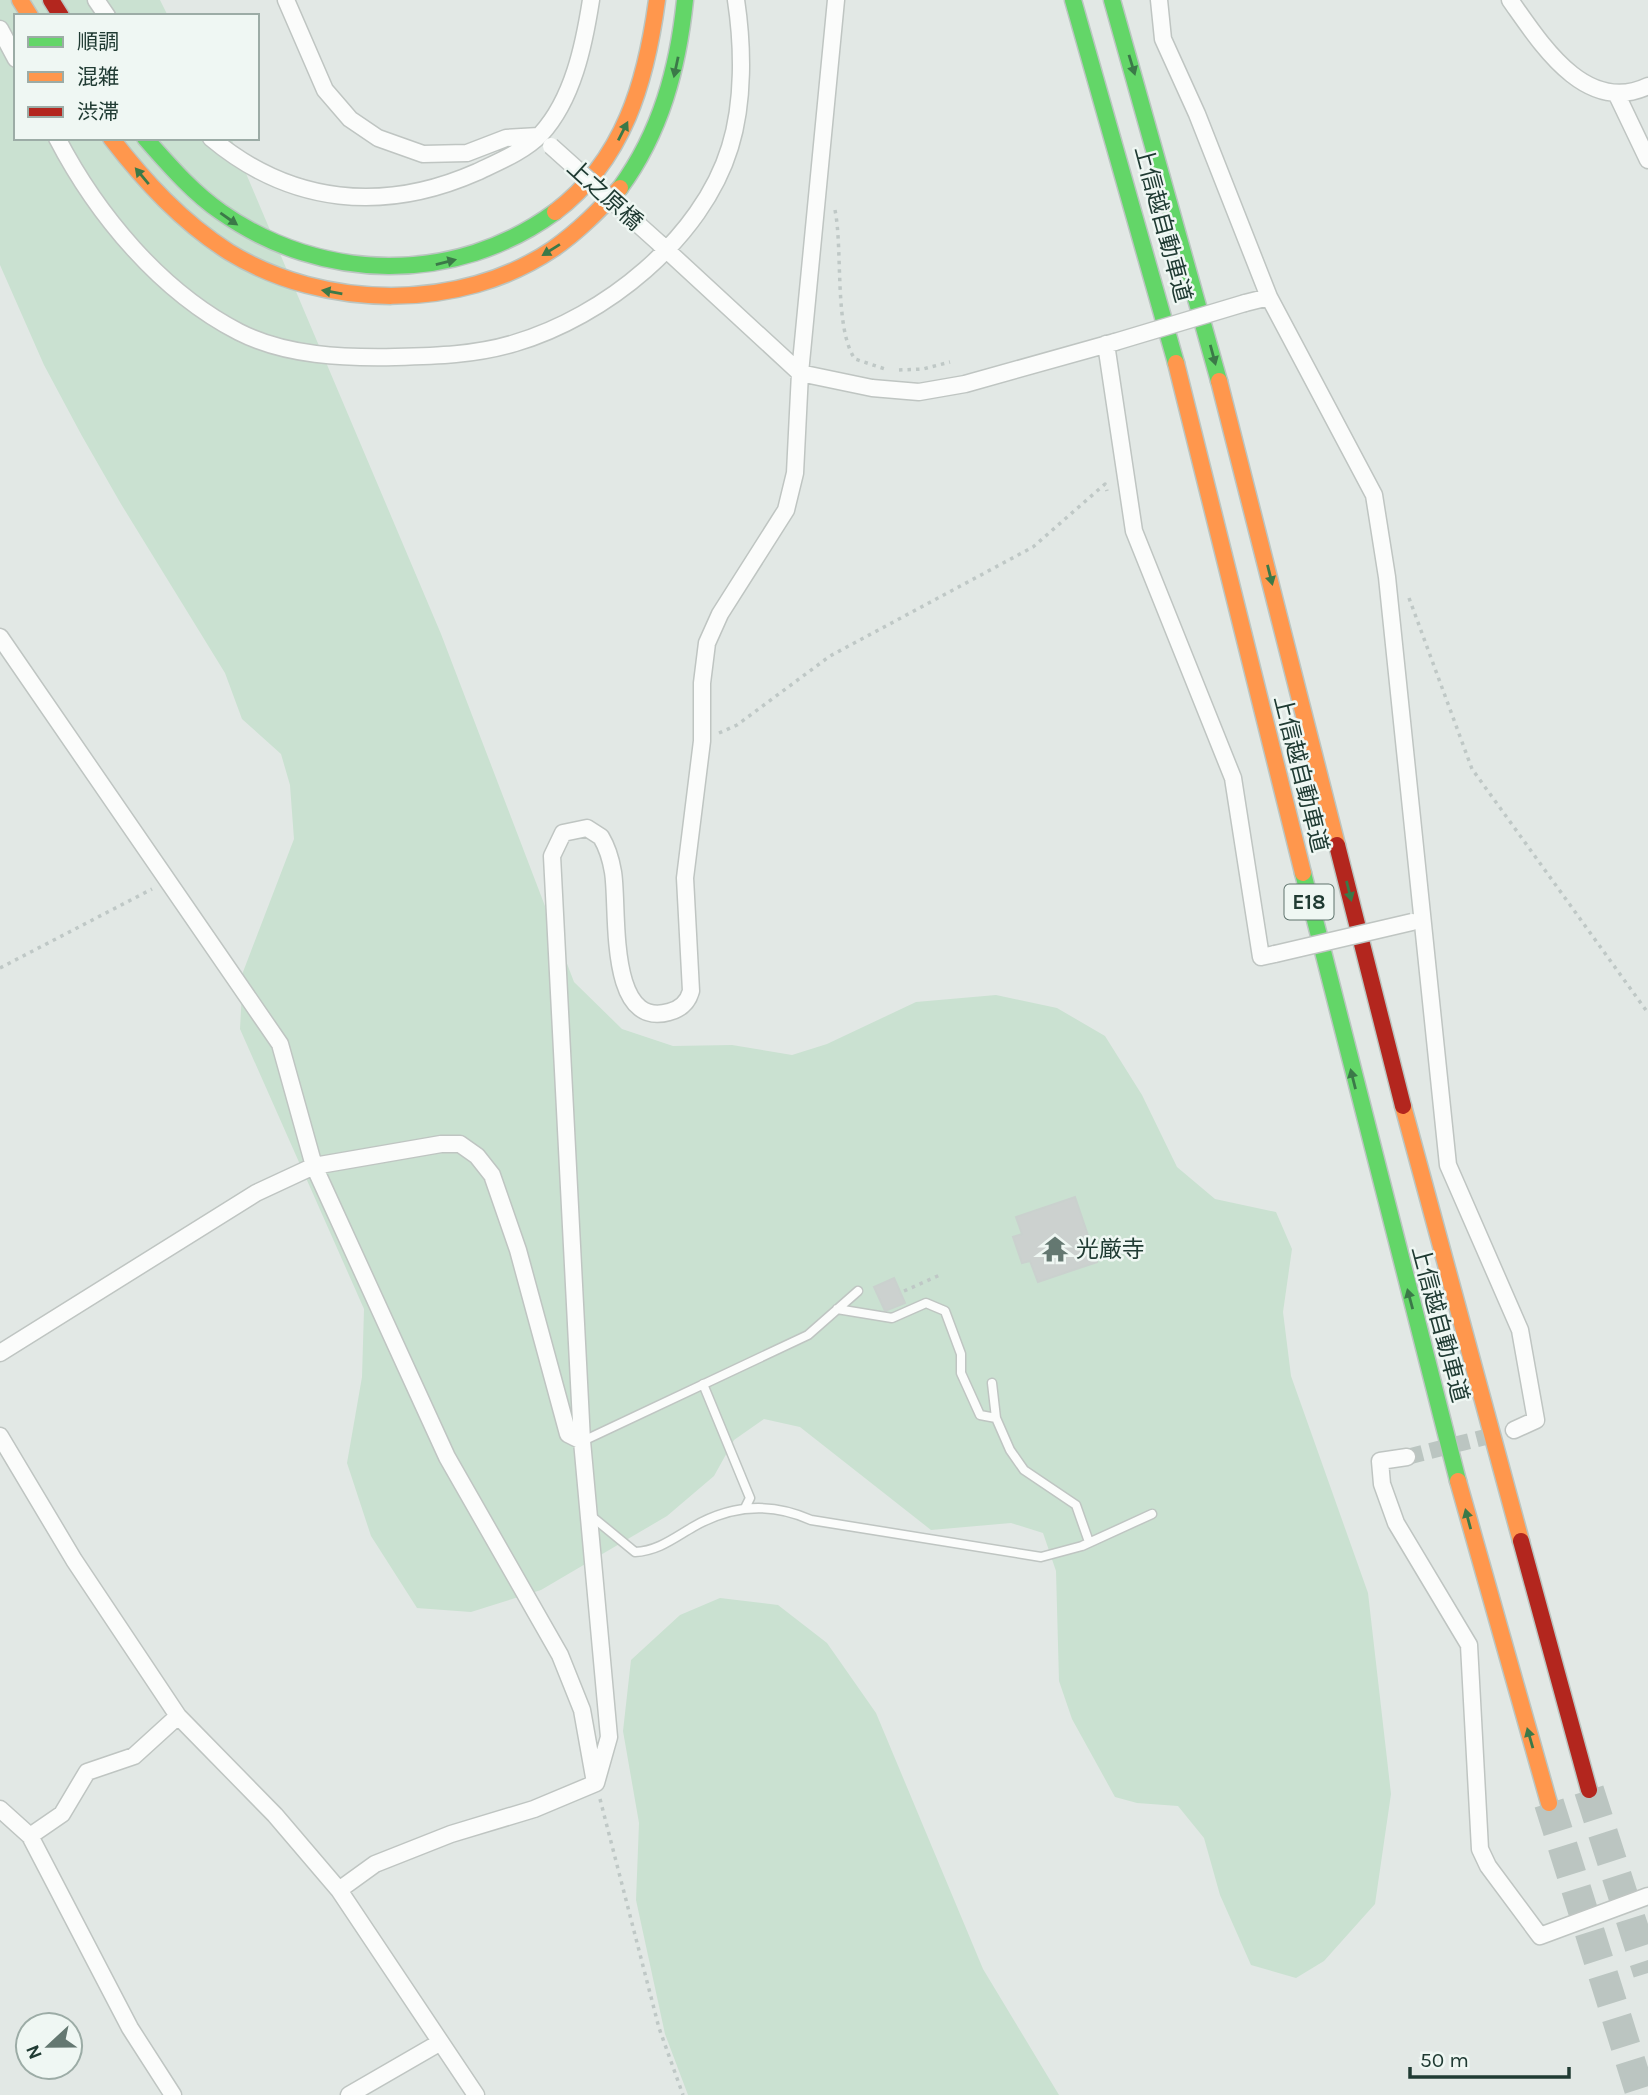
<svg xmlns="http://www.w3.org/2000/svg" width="1648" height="2095" viewBox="0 0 1648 2095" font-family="Karla,'Noto Sans JP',sans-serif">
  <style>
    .green { fill: #cae1d1 }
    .building { fill: #ccd1cf; stroke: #cad1ce; stroke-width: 2 }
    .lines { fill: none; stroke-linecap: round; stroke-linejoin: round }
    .street-tunnel { stroke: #bbc5c1; stroke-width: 16; stroke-dasharray: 16 8; stroke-linecap: butt }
    .highway-tunnel { stroke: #bbc5c1; stroke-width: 30; stroke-dasharray: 30 15; stroke-linecap: butt }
    .lane-casing { stroke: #bfc5c2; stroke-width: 11 }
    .street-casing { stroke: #bfc5c2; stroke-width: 19 }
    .fast-casing { stroke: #bbc5c1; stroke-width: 19 }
    .slow-casing { stroke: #bbc5c1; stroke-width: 19 }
    .jam-casing { stroke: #bbc5c1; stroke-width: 19 }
    .path { stroke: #bfc8c6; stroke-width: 3.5; stroke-dasharray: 3.5 5; stroke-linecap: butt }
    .lane { stroke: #fbfcfb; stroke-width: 8 }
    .street { stroke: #fbfcfb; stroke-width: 16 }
    .fast { stroke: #63d668; stroke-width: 16 }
    .slow { stroke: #ff974d; stroke-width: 16 }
    .jam { stroke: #b3261e; stroke-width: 16 }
    .street-bridge-casing { stroke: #bfc5c2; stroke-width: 19; stroke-linecap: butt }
    .street-bridge { stroke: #fbfcfb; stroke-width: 16 }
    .oneway { fill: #3b7948 }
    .labels { text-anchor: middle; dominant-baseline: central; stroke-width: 5; stroke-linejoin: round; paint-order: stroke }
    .shield { fill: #eff7f3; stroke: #5e736d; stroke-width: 2 }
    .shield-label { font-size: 21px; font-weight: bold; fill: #203b33 }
    .street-label { font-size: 23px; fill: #203b33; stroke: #eff7f3 }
    .poi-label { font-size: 23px; fill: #203b33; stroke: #eff7f3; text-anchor: start }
  </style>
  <rect width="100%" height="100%" fill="#e2e8e5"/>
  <path class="green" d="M0,0H160L168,16H16V138H231L441,634L574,982L622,1029L673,1046L732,1045L792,1055L827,1044L916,1002L996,995L1057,1008L1105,1036L1142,1095L1177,1167L1215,1199L1276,1212L1292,1249L1283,1312L1291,1376L1368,1593L1391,1794L1375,1904L1324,1961L1296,1978L1251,1965L1220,1895L1204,1838L1178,1806L1137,1803L1115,1797L1072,1719L1059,1681L1056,1571L1043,1533L1011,1523L931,1530L800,1427L764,1419L734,1440L714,1476L667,1516L541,1590L471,1612L417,1608L371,1536L347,1463L362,1377L364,1309L240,1029L243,972L294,839L290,785L281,754L242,719L225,673L121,504L82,436L44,365L0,265Z
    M720,1598L778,1605L827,1643L876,1713L983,1969L1059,2095H688L665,2034L636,1900L639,1823L623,1731L631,1660L680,1615Z"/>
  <path class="building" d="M1075,1197L1097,1262L1038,1282L1030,1261L1022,1263L1013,1237L1022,1234L1016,1217Z
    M894,1278L905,1303L885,1311L874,1287Z"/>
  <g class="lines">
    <path class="street-tunnel" d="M1407,1457L1497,1434"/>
    <path class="highway-tunnel" d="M1589,1790L1648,1973
      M1549,1803L1641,2095"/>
    <g class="lane-casing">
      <path id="lane" d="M837,1309L892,1318L926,1303L945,1311L961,1354V1373L980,1415L996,1418
        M992,1383L996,1418L1010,1450L1024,1470L1076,1505L1089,1542
        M703,1384L750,1498L745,1508
        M583,1441L808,1335L858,1291
        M590,1515L635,1552C658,1551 674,1538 693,1527C731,1505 771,1502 811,1520L1041,1557L1082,1546L1152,1514"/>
    </g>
    <g class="street-casing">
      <path id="street" d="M96,0L107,16
        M286,0L325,90L350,119L378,138L423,154L467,153L506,138L539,136
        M1159,0L1163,39L1197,114L1269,297
        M1510,0C1540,42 1585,116 1648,86
        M0,29L16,59
        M1616,93L1648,160
        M57,138C97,215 161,292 239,332C286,356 344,358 395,357C435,356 476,355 515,343C604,317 702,239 730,147C744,102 743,46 736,0
        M211,138C291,205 384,213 477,172C498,162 525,151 541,134C573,99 584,45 591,0
        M659,243L800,373L872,388L919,392L965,384L1115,342
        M1245,303L1269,297L1374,495L1387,577L1448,1165L1520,1330L1536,1420L1514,1430
        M1106,344L1134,531L1233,778L1261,957L1275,954
        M0,637L280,1044L314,1166L447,1457L560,1655L582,1710L594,1777
        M0,1353L256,1193L314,1166L441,1144H460L477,1156L492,1175L518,1250L568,1434L582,1441
        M0,1436L74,1560L178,1716L275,1815L339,1890L476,2095
        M1407,1457L1380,1461L1382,1484L1396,1523L1469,1645L1480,1849L1488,1866L1540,1936L1648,1896
        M596,1783L609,1737L582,1441L552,856L563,833L587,828L601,837C607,847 611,860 613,872C619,907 606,1030 669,1012C681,1009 688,1002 691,991L685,878L702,741V683L707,643L720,614L786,510L795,473L800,373L836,0
        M0,1809L30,1836L130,2028L173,2095
        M30,1836L62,1814L87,1772L134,1756L178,1716
        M339,1890L375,1864L451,1834L534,1809L596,1783
        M349,2095L439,2043"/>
    </g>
    <g class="fast-casing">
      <path id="fast" d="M1073,0L1176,363
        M1112,0L1219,381
        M145,138C169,165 192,192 221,212C322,283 455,285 555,212
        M620,188C661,132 678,68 685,0
        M1303,873L1458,1481"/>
    </g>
    <g class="slow-casing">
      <path id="slow" d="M20,0L30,16
        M111,138C145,182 182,222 229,252C324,310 460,312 553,249C579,231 599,210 620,188
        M555,212C624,160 646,82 657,0
        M1176,363L1303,873
        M1219,381L1337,845
        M1403,1106L1521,1541
        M1458,1481L1549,1803"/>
    </g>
    <g class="jam-casing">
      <path id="jam" d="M51,0L61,16
        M1337,845L1403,1106
        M1521,1541L1589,1790"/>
    </g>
    <path class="path" d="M835,210C843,250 834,329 855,359L885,369
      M899,370L923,369L950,362
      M1409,598L1472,769L1648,1013
      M719,733L737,725L830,656L1033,547L1105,484L1107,491
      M0,968L152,889
      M904,1291L940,1275
      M600,1799L659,2028L683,2095"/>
    <use href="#lane" class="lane"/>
    <use href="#street" class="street"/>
    <use href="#fast" class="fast"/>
    <use href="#slow" class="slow"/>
    <use href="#jam" class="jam"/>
    <g class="street-bridge-casing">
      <path id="street-bridge" d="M551,146L659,243
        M1115,342L1245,303
        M1275,954L1412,922"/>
    </g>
    <use href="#street-bridge" class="street-bridge"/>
  </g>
  <defs><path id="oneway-solid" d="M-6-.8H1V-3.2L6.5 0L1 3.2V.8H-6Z" transform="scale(1.75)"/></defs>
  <g class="oneway">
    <use href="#oneway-solid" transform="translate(1132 65) rotate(73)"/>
    <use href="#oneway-solid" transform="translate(676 67) rotate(102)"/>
    <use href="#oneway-solid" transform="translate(623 131) rotate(-63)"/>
    <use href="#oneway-solid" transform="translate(142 176) rotate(-130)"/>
    <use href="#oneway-solid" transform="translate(229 219) rotate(35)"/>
    <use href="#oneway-solid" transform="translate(551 250) rotate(148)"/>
    <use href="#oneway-solid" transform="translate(446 262) rotate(-14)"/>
    <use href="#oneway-solid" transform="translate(332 292) rotate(-170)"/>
    <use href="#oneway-solid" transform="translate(1213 355) rotate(75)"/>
    <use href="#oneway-solid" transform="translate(1270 575) rotate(76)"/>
    <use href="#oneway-solid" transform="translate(1349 891) rotate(76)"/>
    <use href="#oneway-solid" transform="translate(1353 1079) rotate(-104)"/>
    <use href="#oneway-solid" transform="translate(1410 1299) rotate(-105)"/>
    <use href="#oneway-solid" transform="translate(1468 1519) rotate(-105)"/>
    <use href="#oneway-solid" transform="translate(1530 1738) rotate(-106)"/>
  </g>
  <defs>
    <g id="temple-bare" transform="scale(2.1)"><path d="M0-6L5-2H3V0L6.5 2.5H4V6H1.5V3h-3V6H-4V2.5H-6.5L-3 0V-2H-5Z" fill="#647871" stroke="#eff7f3" stroke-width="2.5" paint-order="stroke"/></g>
  </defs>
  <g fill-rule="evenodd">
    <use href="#temple-bare" x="1055" y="1249"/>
  </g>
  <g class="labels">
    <rect class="shield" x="1284.5" y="884.5" width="49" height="35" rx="5"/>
    <g class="shield-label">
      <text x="1309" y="902">E18</text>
    </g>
    <g class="street-label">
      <text transform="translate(605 195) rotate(42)">上之原橋</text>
      <text transform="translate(1163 224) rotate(75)">上信越自動車道</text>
      <text transform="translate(1301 774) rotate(76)">上信越自動車道</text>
      <text transform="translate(1440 1324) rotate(75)">上信越自動車道</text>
    </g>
    <g class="poi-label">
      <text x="1076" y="1249">光厳寺</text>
    </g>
  </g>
  <rect x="14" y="14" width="245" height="126" fill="#eff7f3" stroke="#9caca6" stroke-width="2"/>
  <rect x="28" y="37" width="35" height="10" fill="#63d668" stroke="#9caca6" stroke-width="2"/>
  <text x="77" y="49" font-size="21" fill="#203b33">順調</text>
  <rect x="28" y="72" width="35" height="10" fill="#ff974d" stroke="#9caca6" stroke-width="2"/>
  <text x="77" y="84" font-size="21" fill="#203b33">混雑</text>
  <rect x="28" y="107" width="35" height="10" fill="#b3261e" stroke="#9caca6" stroke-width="2"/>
  <text x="77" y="119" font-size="21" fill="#203b33">渋滞</text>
  <g transform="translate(49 2046) rotate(248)"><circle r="33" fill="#eff7f3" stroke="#9caca6" stroke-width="2"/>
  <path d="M0-5L12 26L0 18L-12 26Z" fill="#647871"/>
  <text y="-10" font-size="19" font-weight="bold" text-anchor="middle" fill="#203b33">N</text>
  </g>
  <path d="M1410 2067v10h159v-10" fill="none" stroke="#203b33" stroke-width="3.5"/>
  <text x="1420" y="2067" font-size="21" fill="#203b33" stroke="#eff7f3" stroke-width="5" paint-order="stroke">50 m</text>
</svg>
